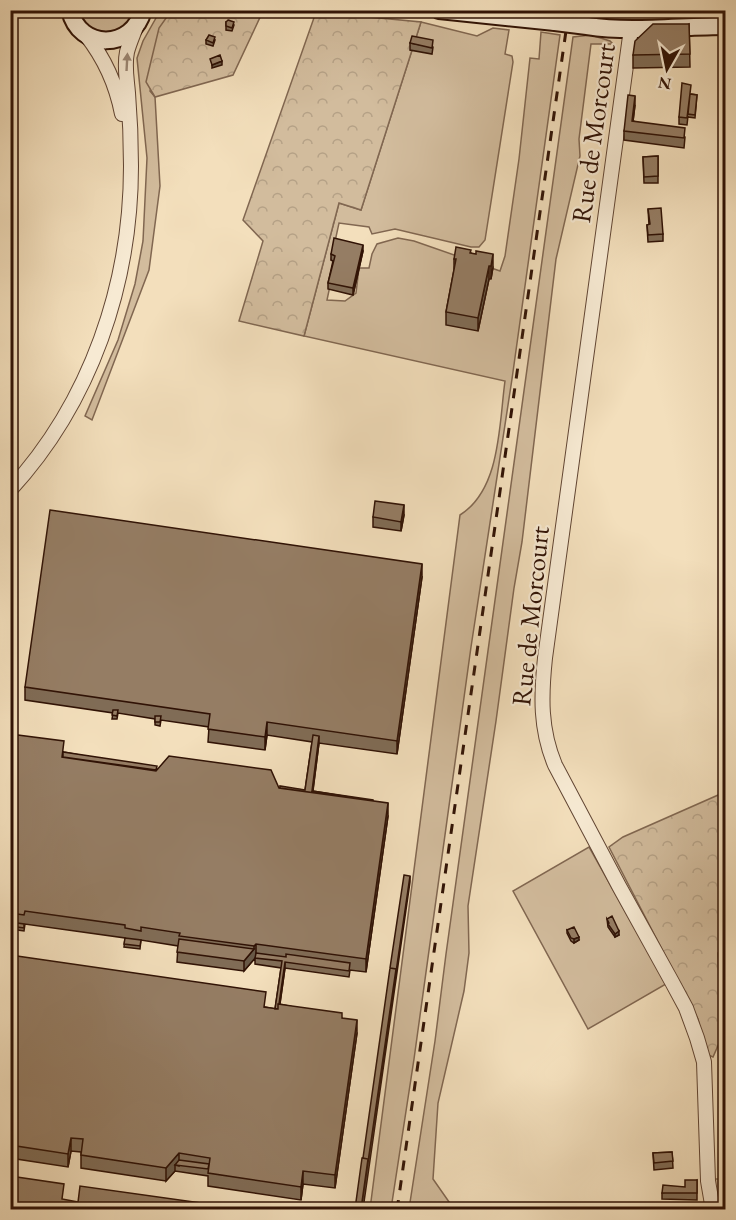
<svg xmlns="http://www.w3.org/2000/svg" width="736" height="1220" viewBox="0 0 736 1220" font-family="'EB Garamond',serif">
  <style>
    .green { fill: #d2bc9d; stroke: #816751; stroke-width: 1.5 }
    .forest { fill: url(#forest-crowns); stroke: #816751; stroke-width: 1.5 }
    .cemetery { fill: url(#cemetery-stones); stroke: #816751; stroke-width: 1.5 }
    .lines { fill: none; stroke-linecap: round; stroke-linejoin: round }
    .tertiary-casing { stroke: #614533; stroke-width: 16 }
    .secondary-casing { stroke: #301205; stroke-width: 20 }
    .tertiary { stroke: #f7ead3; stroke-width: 14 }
    .secondary { stroke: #f7ead3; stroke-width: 16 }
    .rail { stroke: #301205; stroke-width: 3; stroke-dasharray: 10 10; stroke-linecap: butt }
    .secondary-bridge-casing { stroke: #301205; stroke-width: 20; stroke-linecap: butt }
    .secondary-bridge { stroke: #f7ead3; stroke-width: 16 }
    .wall { fill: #806c56; stroke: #301205; stroke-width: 1.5 }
    .shaded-wall { fill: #685846; stroke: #301205; stroke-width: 1.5 }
    .building { fill: #957d64; stroke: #301205; stroke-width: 1.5 }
    .oneway { fill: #9d8976 }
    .labels { text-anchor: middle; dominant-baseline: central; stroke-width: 4.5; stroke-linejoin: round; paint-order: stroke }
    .street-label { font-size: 27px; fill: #301205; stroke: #f7ead3 }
  </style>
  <defs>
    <pattern id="forest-crowns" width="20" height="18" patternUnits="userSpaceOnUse" patternTransform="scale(1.5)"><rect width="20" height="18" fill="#d2bc9d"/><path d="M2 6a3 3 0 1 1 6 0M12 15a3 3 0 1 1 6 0" fill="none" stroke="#b5a186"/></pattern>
    <pattern id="cemetery-stones" width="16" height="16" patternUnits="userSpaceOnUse" patternTransform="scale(1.5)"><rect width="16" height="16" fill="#d2bc9d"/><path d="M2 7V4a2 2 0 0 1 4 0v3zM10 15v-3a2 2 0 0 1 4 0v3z" fill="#b5a186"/></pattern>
  </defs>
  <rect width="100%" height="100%" fill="#f3dfbc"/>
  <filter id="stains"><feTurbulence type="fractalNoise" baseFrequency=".00333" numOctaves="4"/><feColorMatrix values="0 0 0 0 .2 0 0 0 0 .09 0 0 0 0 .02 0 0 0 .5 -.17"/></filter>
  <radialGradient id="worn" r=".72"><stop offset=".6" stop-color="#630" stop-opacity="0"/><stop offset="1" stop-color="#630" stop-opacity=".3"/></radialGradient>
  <path class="green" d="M77,11H139L117,35L89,30Z
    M160,11H171L150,91L155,97L160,186L149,270L92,420L85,416L118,340L135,284L143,241L147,158L137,58L143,41Z
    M421,22L477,36L493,28L509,30L505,54L512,56L513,62L485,240L479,247H471L395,229L372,234L369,227L339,223L331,260L335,262L327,300L345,301L356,293L359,268H369L372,254L377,244L398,238L414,241L500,271L505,256L519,159L530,58L539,59L541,32L560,35L512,379L471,647L414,1059L391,1209H370L460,515C501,489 499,424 505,381L304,336L339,203L361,210Z
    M591,35L610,41L613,44H591L579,139L580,156L556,259L522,542L514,588L496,721L468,906L469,953L464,991L438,1103L433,1179L454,1209H409L435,1041L446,954L573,37Z
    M589,847L666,984L588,1029L513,891Z
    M714,1179H719L725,1200V1209H720Z"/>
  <path class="forest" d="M171,11H263L233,75L155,97L146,82L159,28Z
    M316,12L421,22L361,210L339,203L304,336L239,321L263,241L243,220Z
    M725,792L726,953H718L721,1026L720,1041L713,1057L706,1054L698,1019L609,847L623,837Z"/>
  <path class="cemetery" d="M591,11V10L660,11L659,17L591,14Z"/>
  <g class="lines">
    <g class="tertiary-casing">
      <path id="tertiary" d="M631,29L545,658C541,696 540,729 555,765L619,886L672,982L686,1008L697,1038L704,1062L708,1181L713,1210
        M86,35C105,59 116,83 122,114
        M10,490C91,402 131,284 131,166C131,141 130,117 128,93C127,80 124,66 127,52C129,44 133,35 136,27"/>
    </g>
    <g class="secondary-casing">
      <path id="secondary" d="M70,10C79,51 133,50 143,10
        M439,10L555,22
        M587,26C632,33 680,26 726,26"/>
    </g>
    <use href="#tertiary" class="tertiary"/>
    <use href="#secondary" class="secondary"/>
    <path class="rail" d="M397,1210L569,10"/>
    <g class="secondary-bridge-casing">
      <path id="secondary-bridge" d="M555,22L587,26"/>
    </g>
    <use href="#secondary-bridge" class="secondary-bridge"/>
  </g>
  <path class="wall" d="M226,22L234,25L232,31L226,30Z
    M689,24L690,67L633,68V55Z
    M206,40H215L213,46L206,44Z
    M410,43L433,47L432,54L410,50Z
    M691,94L697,95L695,118L688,117V116L687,125L679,124V117Z
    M635,105L633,121L685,137L684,148L624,140V131Z
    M658,156V183H644L643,157Z
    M648,209L663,234V241L648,242L647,225H649Z
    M363,251L353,295L328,289V283L333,261L331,260V254Z
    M471,253L493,267L491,279H489L478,331L446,325V312L454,270V259Z
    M404,515L401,531L373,527V517Z
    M422,577L397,754L319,743L313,791L373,801L388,816L366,972L350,970L349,977L285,968L280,1004L342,1018L357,1033L335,1188L303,1184L301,1200L208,1186V1176L175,1171L166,1181L81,1168V1152L71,1151L68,1167L10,1158V955L275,1009L281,968L255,964V958L244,971L177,962L178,946L141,940L140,949L124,947L125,938L25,924L24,931L10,929V734L64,752L157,770L279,788L305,790L312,742L267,735L265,750L208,742L209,727L161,720L160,726L155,725V719L118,713L117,719H112L113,713L25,700V687Z
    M607,919L619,935L615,937L608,927Z
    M567,930L579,940L574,943L571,941L567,933Z
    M672,1152L673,1168L654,1170L653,1153Z
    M697,1180V1200L662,1199V1193L685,1187Z"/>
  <path class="shaded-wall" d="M222,61V65L212,68V65Z
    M635,96V105L632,130V121Z
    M363,245V251L353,295V288Z
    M493,254V267L491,279V266Z
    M489,266V279L478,331V318Z
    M404,505V515L401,531V522Z
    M422,564V577L397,754V741Z
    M267,722V735L265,750V737Z
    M319,736V743L312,797V791Z
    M388,803V816L366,972V959Z
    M410,876V882L363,1209H361Z
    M619,931V935L615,937V934Z
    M579,937V940L574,943V939Z
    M256,944V957L244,971V961L254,949V946Z
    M285,962V968L278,1017V1010Z
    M357,1020V1033L335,1188V1175Z
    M71,1138V1151L68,1167V1154Z
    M179,1153V1166L175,1165V1171L166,1181V1168Z
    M303,1171V1184L301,1200V1187Z"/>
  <path class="building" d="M228,20L234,22L232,28L226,26V22Z
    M653,24H689L690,54L633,55L635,41Z
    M209,35L215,37L213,43L206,40Z
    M412,36L433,40L432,48L410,43Z
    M220,55L222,61L212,65L210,59Z
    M682,83L691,85L687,118L679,117Z
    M690,94L697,95L695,115L688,114Z
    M628,95L635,96L632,121L685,128L684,138L624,131Z
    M658,156V176L644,177L643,157Z
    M661,208L663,234L648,235L647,225L650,224L648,209Z
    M334,238L363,245L353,288L328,283L335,256L331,254Z
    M456,247L471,250L470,253L476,254V251L493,254L491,266H489L478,318L446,312L456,259H454Z
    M375,501L404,505L401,522L373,517Z
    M50,510L422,564L397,741L267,722L265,737L208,729L210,714L25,687Z
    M113,710H118L117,716L112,715Z
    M155,716H161L160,722H155Z
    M10,734L64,741L62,757L156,771L169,756L271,770L279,788L388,803L366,959L256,944L254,946L179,936L180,933L141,927V931L125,928V925L25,911L24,915L10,913Z
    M313,735L319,736L312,791L373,800V801L280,788V786L305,790Z
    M63,752L157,766L156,770L63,757Z
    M404,875L410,876L396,972V969L390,968Z
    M612,916L619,931L615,934L608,924L609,923L607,919Z
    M10,922L24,924V928L10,926Z
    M574,927L579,937L574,939L571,938L567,930Z
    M125,938L141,940L140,946L124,944Z
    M179,939L254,949L244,961L177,952Z
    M256,953L286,957V954L350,963L349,971L285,962L279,1004H278V1009H275L282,961L255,958Z
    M10,955L266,992L264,1007L278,1009V1004L342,1013V1018L357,1020L335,1175L303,1171L301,1187L208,1173L210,1158L179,1153L166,1168L81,1155L83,1139L71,1138L68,1154L10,1145Z
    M390,968L396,969L368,1162V1159L363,1158Z
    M672,1152L673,1161L654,1163L653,1153Z
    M362,1158L368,1159L361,1209H355Z
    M179,1160L209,1164L208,1169L175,1165Z
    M10,1176L64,1184L62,1199L78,1202L80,1186L244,1209H10Z
    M685,1180H697V1193H662L663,1185L685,1187Z"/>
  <defs><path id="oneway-solid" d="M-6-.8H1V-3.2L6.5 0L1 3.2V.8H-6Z" transform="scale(1.5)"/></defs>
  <use class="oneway" href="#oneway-solid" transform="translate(127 62) rotate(-87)"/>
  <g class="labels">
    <g class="street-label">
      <text transform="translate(593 133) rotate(-82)">Rue de Morcourt</text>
      <text transform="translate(530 616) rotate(-84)">Rue de Morcourt</text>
    </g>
  </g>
  <rect width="736" height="1220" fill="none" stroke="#f3dfbc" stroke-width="36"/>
  <rect x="12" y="12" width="712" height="1196" fill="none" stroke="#301205" stroke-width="3"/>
  <rect x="18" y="18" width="700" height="1184" fill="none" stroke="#301205" stroke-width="1.5"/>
  <g transform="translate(667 69) rotate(189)" stroke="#f7ead3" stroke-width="4.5" paint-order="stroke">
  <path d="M0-4.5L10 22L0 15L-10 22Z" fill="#301205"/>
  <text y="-9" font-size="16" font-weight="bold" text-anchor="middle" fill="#301205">N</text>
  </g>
  <rect width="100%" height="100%" filter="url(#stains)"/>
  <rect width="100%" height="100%" fill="url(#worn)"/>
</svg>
